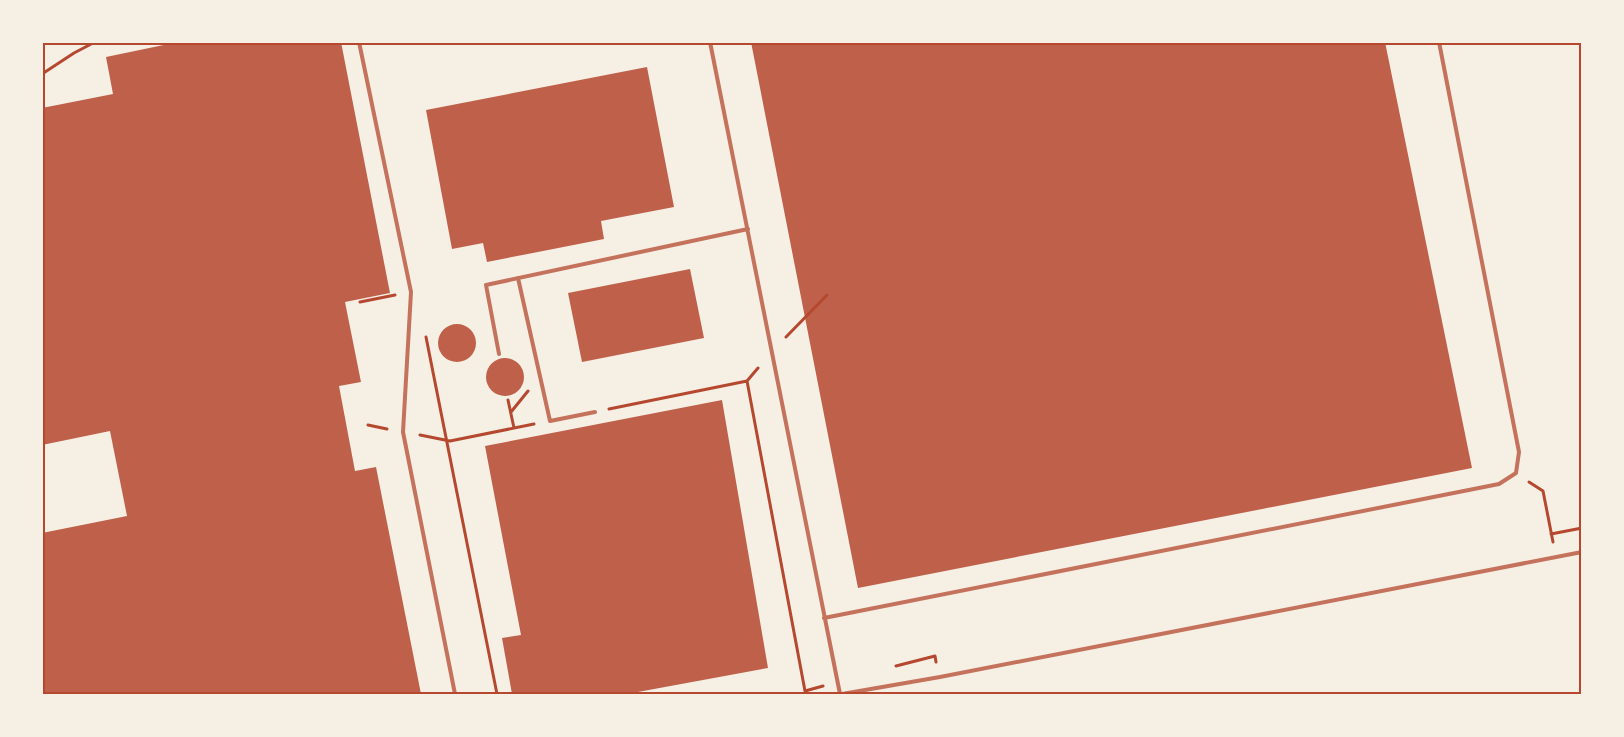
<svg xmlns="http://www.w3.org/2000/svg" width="1624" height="737" viewBox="0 0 1624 737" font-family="Arial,sans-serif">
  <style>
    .building { fill: #bf614a }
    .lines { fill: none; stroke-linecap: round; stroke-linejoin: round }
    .path { stroke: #b5482f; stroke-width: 3 }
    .service { stroke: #c5725c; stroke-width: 4 }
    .neatline { fill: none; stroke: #b5482f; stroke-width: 2 }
  </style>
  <rect width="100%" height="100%" fill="#f6efe4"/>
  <path class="building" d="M178,42H341L390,293L345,302L361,382L339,386L355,471L376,467L421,694H42V533L127,516L110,431L42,445V108L113,94L106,57Z
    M751,42H1385L1472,468L858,588Z
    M647,67L674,207L601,221L604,239L487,262L483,243L452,249L426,110Z
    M690,269L704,338L582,362L568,293Z
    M438 343a19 19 0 1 1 38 0a19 19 0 1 1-38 0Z
    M486 377a19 19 0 1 1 38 0a19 19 0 1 1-38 0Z
    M722,400L768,668L627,694H512L502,638L521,635L485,446Z"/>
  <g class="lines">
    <path class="path" d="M42,74L74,53L95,42
      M360,302L395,295
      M426,337L497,694
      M786,337L827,295
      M747,381L805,691L823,686
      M508,400L514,428
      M609,409L747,381L758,368
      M511,412L528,391
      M368,425L387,429
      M420,435L450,441L534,424
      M1529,482L1543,491L1553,542
      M1551,534L1582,528
      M896,666L935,656L936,662"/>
    <path class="service" d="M359,42L411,292L403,432L455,694
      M710,42L840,694
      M518,278L550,421L595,412
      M499,354L486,285L748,229
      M824,618L1499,484L1516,473L1519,452L1439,42
      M842,694L940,677L1582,552"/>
  </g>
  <rect width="1624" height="737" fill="none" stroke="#f6efe4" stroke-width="88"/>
  <rect x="44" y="44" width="1536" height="649" class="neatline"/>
</svg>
